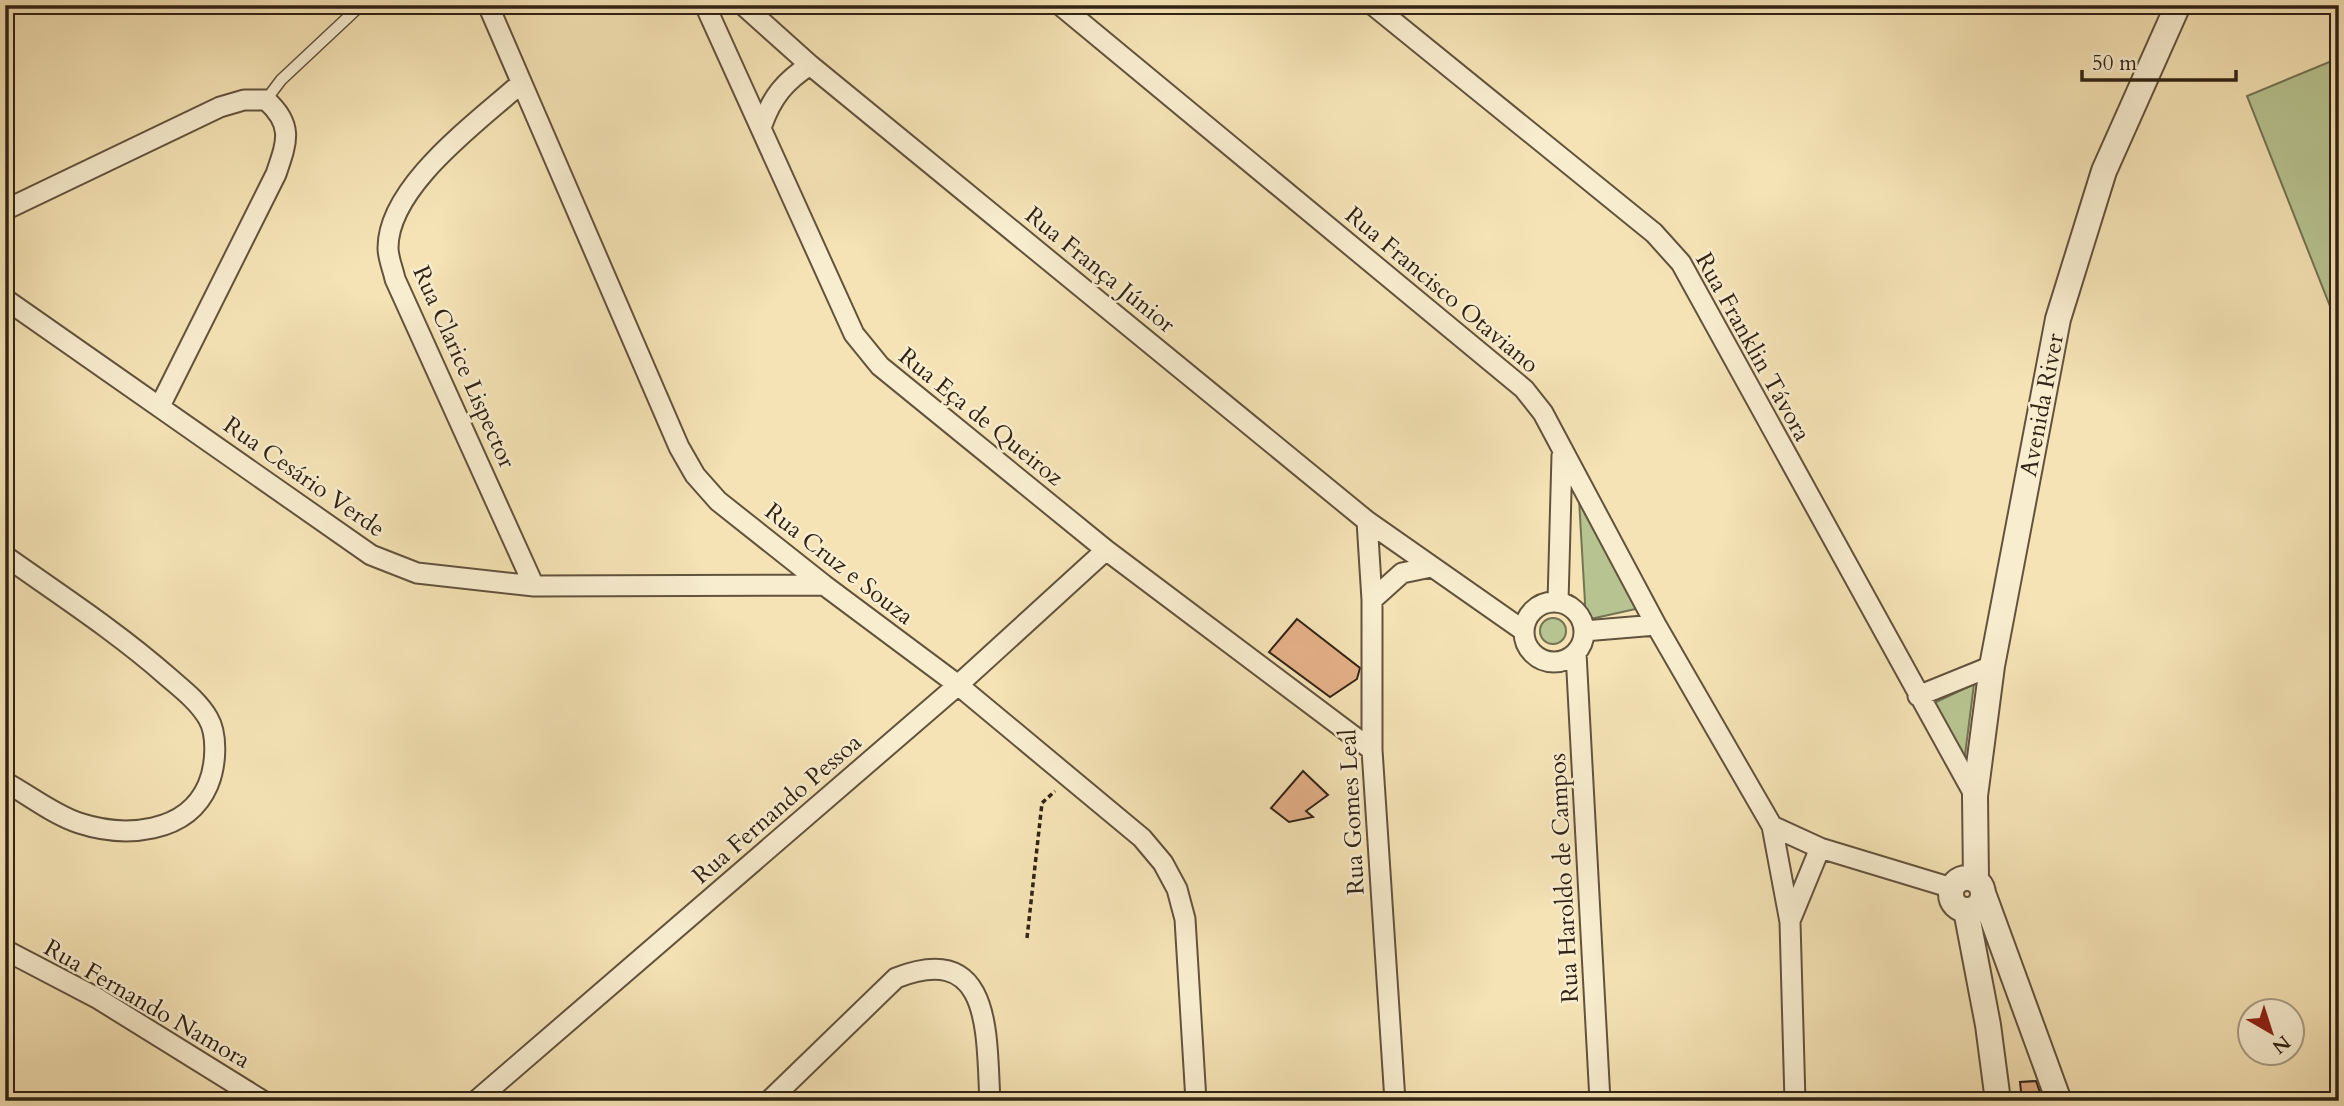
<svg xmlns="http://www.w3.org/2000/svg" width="2344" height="1106" viewBox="0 0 2344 1106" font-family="Cardo,serif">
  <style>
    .green { fill: #b7c491; stroke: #747453; stroke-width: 2 }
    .building { fill: #e5b088; stroke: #312315; stroke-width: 2 }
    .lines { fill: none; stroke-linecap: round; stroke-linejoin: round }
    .service-casing { stroke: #62533d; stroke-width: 13 }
    .minor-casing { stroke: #62533d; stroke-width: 23 }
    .tertiary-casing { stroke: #62533d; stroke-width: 28 }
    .path { stroke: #312315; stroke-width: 3.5; stroke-dasharray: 5 3.5; stroke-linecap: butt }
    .service { stroke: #f8edcf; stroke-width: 10 }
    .minor { stroke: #f8edcf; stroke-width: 19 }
    .tertiary { stroke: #f8edcf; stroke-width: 24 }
    .labels { text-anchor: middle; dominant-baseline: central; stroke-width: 5; stroke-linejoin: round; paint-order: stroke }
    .street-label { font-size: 24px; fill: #312315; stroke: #f8edcf }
  </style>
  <rect width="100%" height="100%" fill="#f5e3b5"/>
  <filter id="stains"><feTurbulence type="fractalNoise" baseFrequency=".00286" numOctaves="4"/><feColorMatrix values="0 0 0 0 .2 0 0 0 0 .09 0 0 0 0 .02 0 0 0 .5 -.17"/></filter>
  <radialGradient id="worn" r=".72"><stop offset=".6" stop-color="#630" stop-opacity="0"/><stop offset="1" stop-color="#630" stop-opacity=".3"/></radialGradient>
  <path class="green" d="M2339,58V329L2247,96Z
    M1579,499L1640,608L1586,620Z
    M1540 631a13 13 0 1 1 26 0a13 13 0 1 1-26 0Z
    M1974,684L1964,763L1934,703Z"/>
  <path class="building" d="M1297,619L1360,668L1357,679L1330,697L1269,652Z
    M1303,771L1328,795L1306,811L1313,817L1289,822L1271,808Z
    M2036,1081L2043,1101H2022L2020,1082Z"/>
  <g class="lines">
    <g class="service-casing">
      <path id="service" d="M266,100L281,80L361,5"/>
    </g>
    <g class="minor-casing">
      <path id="minor" d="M488,5L679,447L695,475L718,501L824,585L958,685L1142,838L1163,863L1177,889L1185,919L1196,1101
        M705,5L854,334L880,366L1106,550L1372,750
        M743,5L810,65L1367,521L1524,631
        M1060,5L1524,389L1543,413L1656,625L1772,826L1790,922L1795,1101
        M1373,5L1654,233L1681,263L1975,796
        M520,84C478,122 388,186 388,248C388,258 393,269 395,279L534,586
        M762,125C772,97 785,81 810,65
        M5,210L220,107L244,100H266C294,125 287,142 276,174L160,406
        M5,299L371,555L417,573L534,586L824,585
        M1367,521L1372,600V750L1395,1101
        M5,556C60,595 117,632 167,676C182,689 198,701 208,718C218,735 216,766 208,785C187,834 125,838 79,823C54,815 29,795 5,782
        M1372,600L1402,573L1431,567
        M1558,602L1562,455
        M1524 632a30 30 0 1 1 60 0a30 30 0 1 1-60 0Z
        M1584,631L1656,625
        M1576,653L1600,1101
        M1918,696L1992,666
        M1772,826L1820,848L1952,888
        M1790,921L1820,848
        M5,950L97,998L263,1101
        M476,1101L958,685L1106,550
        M769,1101L896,978C993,940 986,1035 990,1101"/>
    </g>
    <g class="tertiary-casing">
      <path id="tertiary" d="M1951 894a16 16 0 1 1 32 0a16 16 0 1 1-32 0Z
        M1976,880L1975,796L1992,666L2058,319L2104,171L2178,5
        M1983,893L2059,1101
        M1966,910L1988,1025L1998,1101"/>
    </g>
    <path class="path" d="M1027,938L1042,803L1055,791"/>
    <use href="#service" class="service"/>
    <use href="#minor" class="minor"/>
    <use href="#tertiary" class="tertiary"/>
  </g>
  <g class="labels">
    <g class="street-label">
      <text transform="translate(1100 270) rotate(39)">Rua França Júnior</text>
      <text transform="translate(1442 290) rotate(40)">Rua Francisco Otaviano</text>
      <text transform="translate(1753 347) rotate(61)">Rua Franklin Távora</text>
      <text transform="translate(464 367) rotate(66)">Rua Clarice Lispector</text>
      <text transform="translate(2042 405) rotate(-79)">Avenida River</text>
      <text transform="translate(981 417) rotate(39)">Rua Eça de Queiroz</text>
      <text transform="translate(304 477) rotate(35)">Rua Cesário Verde</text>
      <text transform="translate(839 564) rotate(38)">Rua Cruz e Souza</text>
      <text transform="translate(777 809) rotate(-41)">Rua Fernando Pessoa</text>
      <text transform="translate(1352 812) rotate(-93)">Rua Gomes Leal</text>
      <text transform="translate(1564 878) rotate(-93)">Rua Haroldo de Campos</text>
      <text transform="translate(147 1004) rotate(30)">Rua Fernando Namora</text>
    </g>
  </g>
  <rect width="2344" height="1106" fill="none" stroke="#f5e3b5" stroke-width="28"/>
  <rect x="7" y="7" width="2330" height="1092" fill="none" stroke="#312315" stroke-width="3.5"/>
  <rect x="14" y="14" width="2316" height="1078" fill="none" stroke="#312315" stroke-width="2"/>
  <g transform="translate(2271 1032) rotate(141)"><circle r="33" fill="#f8edcf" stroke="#a89c85" stroke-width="2"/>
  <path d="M0-5L12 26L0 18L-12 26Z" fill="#8f2418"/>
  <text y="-10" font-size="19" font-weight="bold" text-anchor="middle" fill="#312315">N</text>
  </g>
  <path d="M2082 70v10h154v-10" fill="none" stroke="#312315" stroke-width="3.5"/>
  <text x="2092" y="70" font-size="21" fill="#312315" stroke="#f8edcf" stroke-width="5" paint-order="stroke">50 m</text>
  <rect width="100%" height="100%" filter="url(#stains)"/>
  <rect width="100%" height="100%" fill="url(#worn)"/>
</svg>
